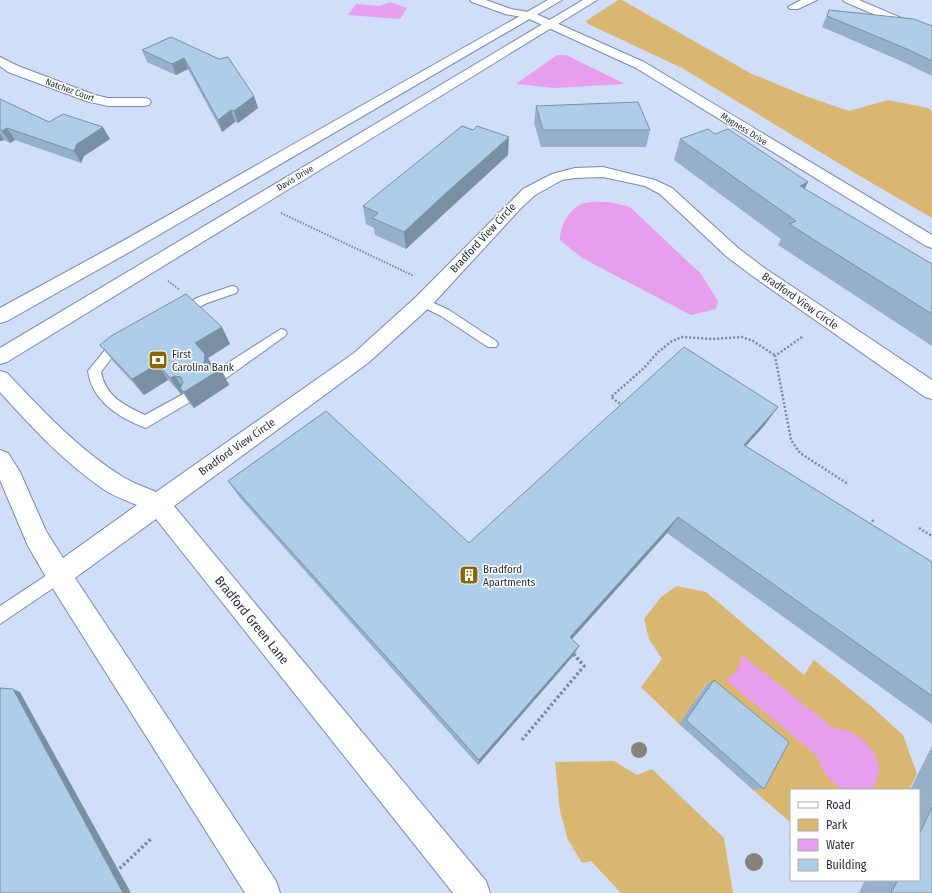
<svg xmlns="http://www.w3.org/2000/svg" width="932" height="893" viewBox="0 0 932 893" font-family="'Fira Sans Condensed',sans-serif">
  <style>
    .green { fill: #d9b770 }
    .water { fill: #e79eec }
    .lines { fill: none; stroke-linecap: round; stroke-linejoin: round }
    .service-casing { stroke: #7a8aaa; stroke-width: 2 }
    .minor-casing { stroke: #7a8aaa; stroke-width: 2 }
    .primary-casing { stroke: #7a8aaa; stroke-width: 2 }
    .path-far2 { stroke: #7e889d; stroke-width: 2; stroke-dasharray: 1.5 1.5; stroke-linecap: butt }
    .path-far1 { stroke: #7e889d; stroke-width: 2.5; stroke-dasharray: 2 2; stroke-linecap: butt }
    .path { stroke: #7e889d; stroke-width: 3.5; stroke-dasharray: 2.5 2.5; stroke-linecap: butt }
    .service { fill: #fff; fill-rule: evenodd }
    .minor { fill: #fff; fill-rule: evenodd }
    .primary { fill: #fff; fill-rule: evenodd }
    .tree { fill: #878377 }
    .wall { fill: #95b0c8 }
    .shaded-wall { fill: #7990a2 }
    .building { fill: #adcde8; stroke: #7990a2 }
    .labels { text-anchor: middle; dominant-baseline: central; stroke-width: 3; stroke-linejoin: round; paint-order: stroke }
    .far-street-label { font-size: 9px; fill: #2a313e; stroke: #fff }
    .street-label { font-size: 11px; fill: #2a313e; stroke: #fff }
    .poi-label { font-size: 11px; fill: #2a313e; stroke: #fff; text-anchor: start }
    .near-street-label { font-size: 13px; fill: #2a313e; stroke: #fff }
  </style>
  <rect width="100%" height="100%" fill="#d0defa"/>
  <path class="green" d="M618,0H622L750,73L808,97L849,111L888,100L928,108L932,111V218L853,172L682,68L588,24L586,21Z
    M677,586L706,592L804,675L814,660L871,706L903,735L917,774L909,790H791V823L753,790L705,685L680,725L641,687L662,659L649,639L644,619L661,597Z
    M614,761L637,775L652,769L724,838L733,893H621L591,861L582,863L568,840L560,811L555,762Z"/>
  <path class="water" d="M390,2L407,8L400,19L348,15L356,4L380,6Z
    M557,55H566L625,84L554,88L516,84Z
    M610,202L630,207L701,274L718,301L716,309L691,315L582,258L560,240C560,225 570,207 585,203C592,201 603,202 610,202Z
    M742,655L833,728C853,728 876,746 879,767C880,774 876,782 873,788L868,790H842L826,775L816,755L726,680C736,674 739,667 742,655Z"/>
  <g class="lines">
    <g class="service-casing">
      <path id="service" d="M232,286L236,287L238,290L236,293L207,303L183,316H175L173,313L175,310L199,297Z
        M423,298L449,310L496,341L498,344L496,347H488L441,316L419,305L417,302L419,299Z
        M281,329L285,330L287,333L285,336L225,379L220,380L215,379L214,375L215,371Z
        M123,340L127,342L129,345L127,348L113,356L101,372C105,396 125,406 145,415L185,393L190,394L192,398L190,402L146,428C119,418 92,401 88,371L105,350Z
        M59,567L65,570L67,575L65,580L0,624V606Z"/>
    </g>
    <g class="minor-casing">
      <path id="minor" d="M470,0H486L511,9L534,13L644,62L932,235V248L926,246L636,68L527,18L505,14L472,2Z
        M801,0H817L798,9H790L788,7Z
        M843,0H859L932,31V39L845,2Z
        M0,57L18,66L95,95L108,98H144L149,99L151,102L149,105L144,106H108L86,101L8,72L0,66Z
        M603,167L655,180L672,188L738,248L763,267L932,380V399L925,397L751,275L726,256L660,194L645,186L603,177L575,178L562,180L535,195L522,207L430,307L368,363L174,506L486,881L490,893H453L156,519L75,578L276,881L280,893H245L50,584L28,546L0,480V450L8,453L20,472L46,531L63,558L137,505C127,501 116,497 106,491C66,464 32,428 0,392V371L7,373C42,410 79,450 123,477C133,483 145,487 156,492L354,353L416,297L523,189L552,174L575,168Z"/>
    </g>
    <g class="primary-casing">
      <path id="primary" d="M548,0H562L133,250L7,321L0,323V308L121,242Z
        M583,0H597L7,362L0,364V348Z"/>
    </g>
    <path class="path-far2" d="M281,213L414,276
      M168,281L180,290"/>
    <path class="path-far1" d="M802,337L775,356L791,440L800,453L848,484
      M623,406L611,397L644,368L658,352L672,341L682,337L713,339L742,337L753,341L776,356
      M870,525L874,519
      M919,528L932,536"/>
    <path class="path" d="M522,740L584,666L572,652
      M116,872L152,838"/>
    <use href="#service" class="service"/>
    <use href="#minor" class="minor"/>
    <use href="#primary" class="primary"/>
  </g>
  <g class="tree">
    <circle cx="639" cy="750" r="8"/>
    <circle cx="754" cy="862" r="9"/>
  </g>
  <path class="wall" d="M829,10L932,26V76L901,61L822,27L824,22Z
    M171,37L254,96L258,108L238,123L235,122L222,132L188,69L176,75L147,62L142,50Z
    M0,99L49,122L110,139L84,156L81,163L15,140L10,143L4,140L0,141Z
    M536,106L650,130L646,147H541L534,123Z
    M715,134L808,182L805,189L932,264V346L778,245L781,239L674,160L680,139Z
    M508,155L447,211L406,249L375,235L374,228L366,224L363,206Z
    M222,327L230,344L208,358L212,365L221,369L229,385L194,408L190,404L183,393L181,394L168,380L144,395L113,361L100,345Z
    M764,426L746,446L932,562V724L667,533L572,639L579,646L573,656L478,765L240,498L228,481L469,543Z
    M714,680L764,789L753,790L679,724L706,685Z
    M932,746V893H859L865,880H919V790H910Z"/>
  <path class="shaded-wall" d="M184,58L188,69L176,75L172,64Z
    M254,96L258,108L238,123L234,111Z
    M231,110L235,122L222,132L218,120Z
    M103,127L110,139L84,156L81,163L74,151L77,144Z
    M7,128L15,140L10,143L2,131Z
    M0,134L4,140L0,141Z
    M509,137L508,155L447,211L406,249L404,232L446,193Z
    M808,182L797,203L800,186Z
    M222,327L230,344L208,358L214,370L221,369L229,385L194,408L184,392L180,388L183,393L181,394L170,378L175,376L185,391L204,363L195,343Z
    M158,364L168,380L144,395L132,379Z
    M778,407L764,426L730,463L744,445Z
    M678,517L667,533L564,648L570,637Z
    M579,646L573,656L478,765L479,760Z
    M13,689L20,692L131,893H123Z"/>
  <path class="building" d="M829,10L914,19L932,26V61L907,49L827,16Z
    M171,37L219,59L228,57L254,96L234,111L231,110L218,120L184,58L172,64L142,50Z
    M0,99L49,122L63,114L103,127L77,144L74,151L7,128L2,131L0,130Z
    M638,102L650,130H543L536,106Z
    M462,126L473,130L477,126L509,137L446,193L404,232L372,218L378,213L363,206Z
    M708,129L715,134L728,129L808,182L800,186L932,264V314L789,224L796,221L680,139Z
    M186,294L222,327L195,343L205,354L204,363L211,365L216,364L221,369L184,392L180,388L183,383L181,377L175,376L170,378L158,364L132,379L100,345L111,336Z
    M684,347L778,407L744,445L932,562V696L678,517L570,637L579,646L479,760L228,481L326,411L469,543Z
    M714,680L789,742L764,789L686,720Z
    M0,688L13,689L123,893H0Z
    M932,807V893H891L898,880H919V835Z"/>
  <defs>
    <g id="bank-square" transform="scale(1)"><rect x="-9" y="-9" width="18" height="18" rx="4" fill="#8a6604" stroke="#fff"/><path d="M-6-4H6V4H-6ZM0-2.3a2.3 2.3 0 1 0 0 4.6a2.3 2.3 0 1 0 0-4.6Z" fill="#fff"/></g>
    <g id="building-square" transform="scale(1)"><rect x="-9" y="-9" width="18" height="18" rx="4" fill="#8a6604" stroke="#fff"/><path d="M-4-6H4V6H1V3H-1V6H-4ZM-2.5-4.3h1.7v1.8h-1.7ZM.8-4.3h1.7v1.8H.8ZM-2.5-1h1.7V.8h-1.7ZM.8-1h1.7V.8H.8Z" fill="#fff"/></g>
  </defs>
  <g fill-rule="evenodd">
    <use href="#bank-square" x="158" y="360"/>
    <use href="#building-square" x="469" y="575"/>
  </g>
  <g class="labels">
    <g class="far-street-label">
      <text transform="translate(70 90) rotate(20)">Natchez Court</text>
      <text transform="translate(744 129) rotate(32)">Magness Drive</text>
      <text transform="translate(295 178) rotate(-31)">Davis Drive</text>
    </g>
    <g class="street-label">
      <text transform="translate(483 238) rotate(-47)">Bradford View Circle</text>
      <text transform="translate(800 301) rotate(35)">Bradford View Circle</text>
      <text transform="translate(237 447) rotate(-35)">Bradford View Circle</text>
    </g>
    <g class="poi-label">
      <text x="172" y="354">First<tspan x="172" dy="13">Carolina Bank</tspan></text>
      <text x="483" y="569">Bradford<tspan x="483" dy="13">Apartments</tspan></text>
    </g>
    <g class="near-street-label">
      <text transform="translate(252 620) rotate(51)">Bradford Green Lane</text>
    </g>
  </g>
  <rect x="790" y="789" width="130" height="92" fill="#ffffff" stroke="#aaadb2"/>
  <rect x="798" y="802" width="20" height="6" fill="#ffffff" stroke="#aaadb2"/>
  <text x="826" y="809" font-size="12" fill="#2a313e">Road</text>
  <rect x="798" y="819" width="20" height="12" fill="#d9b770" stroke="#aaadb2"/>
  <text x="826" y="829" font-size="12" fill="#2a313e">Park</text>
  <rect x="798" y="839" width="20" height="12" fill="#e79eec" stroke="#aaadb2"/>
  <text x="826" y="849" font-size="12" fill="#2a313e">Water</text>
  <rect x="798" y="859" width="20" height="12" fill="#adcde8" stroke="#aaadb2"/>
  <text x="826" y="869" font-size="12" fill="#2a313e">Building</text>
</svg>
